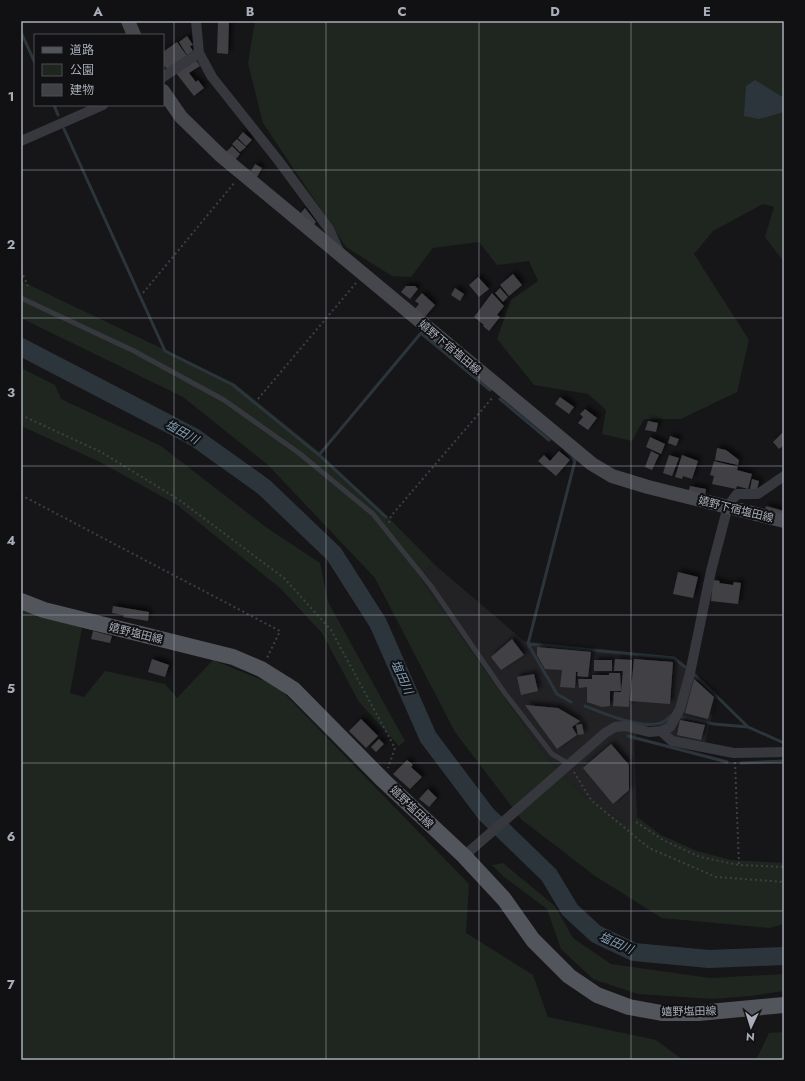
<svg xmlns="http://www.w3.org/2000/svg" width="805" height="1081" viewBox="0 0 805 1081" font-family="Jost,'Noto Sans JP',sans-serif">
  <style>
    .built { fill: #222225 }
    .green { fill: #1e261f }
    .water { fill: #2c353c }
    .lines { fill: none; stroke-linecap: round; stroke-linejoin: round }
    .stream { stroke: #2c353c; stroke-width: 3 }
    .river { stroke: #2c353c; stroke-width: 18 }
    .building { fill: #404145; filter: url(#shadow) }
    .path { stroke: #3d3f44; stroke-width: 2; stroke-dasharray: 2 3; stroke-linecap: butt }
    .service { stroke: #37383d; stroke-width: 5 }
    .minor { stroke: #37383d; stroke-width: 10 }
    .secondary { stroke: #45474d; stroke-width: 14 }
    .primary { stroke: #53555c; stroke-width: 16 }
    .grid { fill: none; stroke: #a8adb8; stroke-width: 1; stroke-opacity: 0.55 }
    .labels { text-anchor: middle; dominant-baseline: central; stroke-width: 4; stroke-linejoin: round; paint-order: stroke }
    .street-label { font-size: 11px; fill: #a8adb8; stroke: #111113 }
    .water-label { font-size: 12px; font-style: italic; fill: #7f9bb3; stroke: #111113 }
    .neatline { fill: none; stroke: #a8adb8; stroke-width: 1.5 }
    .grid-label { font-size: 13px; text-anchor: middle; font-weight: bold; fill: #a8adb8 }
  </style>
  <defs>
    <filter id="shadow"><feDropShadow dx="3.5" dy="-3.5" stdDeviation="2" flood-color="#0009"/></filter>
  </defs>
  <rect width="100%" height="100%" fill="#161618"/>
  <path class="built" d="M435,565L524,641L675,657L717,694L705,744L676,739L658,725L639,727L634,743L637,817L627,825L584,796L548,759L421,580L426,569Z"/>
  <path class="green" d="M255,21H784V262L765,237L774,207L763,204L713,231L694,254L749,340L737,392L681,419H644L632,441L602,434L606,410L588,394L534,385L497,339L511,300L538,281L529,261L497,265L479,242L433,248L411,277L392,276L346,247L263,123L248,63Z
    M21,281L234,383L319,452L386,515L435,565L426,569L421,580L548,759L584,796L627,825L637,817L661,835L697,851L731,860L784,863V924L770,928L662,918L595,876L522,820L455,732L375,578L268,465L183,397L21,318Z
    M21,368L55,385L61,399L161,446L267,528L320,563L328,602L405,741L399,746L359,702L322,633L280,588L177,505L100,462L21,426Z
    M21,609L82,628L70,693L84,697L105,671L165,684L177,698L213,660L277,686L469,884L466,933L533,975L548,1017L656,1040L683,1060H21Z
    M503,863L555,906L573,938L611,964L710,978L784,974V991L751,996L713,999L638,994L593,979L561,949L547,909L504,877L492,865Z
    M784,1032V1060H756L769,1033Z"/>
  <path class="water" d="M755,80L784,98V112L759,119L744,116L746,86Z"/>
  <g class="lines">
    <path class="stream" d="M21,32L35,63
      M54,105L58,115
      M64,129L165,351L233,385L319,455L421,333L490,390
      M500,399L549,440
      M565,450L575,461L528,644L674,658L685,667
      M319,455L386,517
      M528,644L557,694L571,702
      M695,675L748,727
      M585,706C602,713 645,731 663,722C666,721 669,717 672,715
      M682,717L714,724L748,727L784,743
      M628,736L727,762
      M741,763L784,761"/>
    <path class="river" d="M21,347L194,437L264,487L334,554L378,623L428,737L486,814L549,875L570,910L596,934L634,952L709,959L784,956"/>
  </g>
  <path class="building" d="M218,21H229L228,54L217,53Z
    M187,36L193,45L190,46L193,51L187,55L179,42Z
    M177,42L187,56L167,69L163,64V52Z
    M195,59L200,66L189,73L196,82L198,80L204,88L194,96L176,73Z
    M243,132L252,140L246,146L238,138Z
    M237,139L246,147L240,152L232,144Z
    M232,146L240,154L235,160L226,152Z
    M255,164L262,168L257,177L250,173Z
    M305,208L316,222L313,226L299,215Z
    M513,274L522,285L509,296L500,285Z
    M478,277L489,289L479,297L469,285Z
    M406,286H415L418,289L410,299L401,292Z
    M455,288L464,294L460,301L451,295Z
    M500,288L508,297L503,302L495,293Z
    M422,293L435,305L424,318L414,310L419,304L415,301Z
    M492,293L504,306L497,315L500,317L489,331L483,326L484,325L474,317Z
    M560,397L574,407L569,414L555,404Z
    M585,409L597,418L588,430L578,423L583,417L580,414Z
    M648,421L658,423L656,432L645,430Z
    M784,431V445L779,449L773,442Z
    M670,436L679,439L676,446L668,443Z
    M650,437L665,444L661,454L646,447Z
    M717,448L726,450L739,460L738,465L715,460Z
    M559,451L570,460L556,476L538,461L544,455L550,461Z
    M651,451L659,455L652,470L645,467Z
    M669,455L679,458L672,476L663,473Z
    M682,455L698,461L692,479L683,476L682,479L675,477Z
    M714,461L738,467L737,470L752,474L748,489L737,486L736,489L712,484L714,476L710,475Z
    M752,479L759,481L757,490L750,489Z
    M690,486L706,489L705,497L688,493Z
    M766,506L784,511V516L765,511Z
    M678,572L698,577L693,598L673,594Z
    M713,580L720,581L719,583L733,585L734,582L741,583L738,604L711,601Z
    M113,606L149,612L148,621L123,617L124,615L112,613Z
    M93,631L112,636L110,643L91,639Z
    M512,639L524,655L501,670L491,657Z
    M537,647L591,652L588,677L577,676L578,672H576L575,688L560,687L562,670L545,669L537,655Z
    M152,659L169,665L165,677L148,672Z
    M615,659L632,660L629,707L613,706L614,692H621L623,671H614Z
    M634,659L673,662L670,704L630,701Z
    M594,660H612V671H594Z
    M609,673H620L621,691H610V706L602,707L587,702V687L579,688L578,679H592V675H609Z
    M534,674L538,691L521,695L517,677Z
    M694,679L714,697L708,719L685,713Z
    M525,705L558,708L580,721L572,727L577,735L557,749Z
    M361,719L378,736L366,748L349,731Z
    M680,720L705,725L701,740L677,735Z
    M582,724L584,734L578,735L576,725Z
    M379,739L384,744L376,752L371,747Z
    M611,744L629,765V790L613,804L583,768Z
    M407,760L413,765L411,767L422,777L410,789L393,774Z
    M428,789L437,798L429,807L419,799Z"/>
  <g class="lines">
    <path class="path" d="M21,271L28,286
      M143,293L235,182
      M258,399L356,283
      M21,415L101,452L178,499L284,578L331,630L395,748L388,768
      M21,495L280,631L267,658
      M389,523L391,516L493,397
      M735,762L739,865
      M574,772L591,800L649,848L716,877L784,882
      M636,822L663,840L700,857L739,865L784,867"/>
    <path class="service" d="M21,298L134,351L224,400L299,453L373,514L431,586L504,692L552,754L569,764"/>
    <path class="minor" d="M196,21L199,53L212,77L278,160L329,229L340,253
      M163,77L199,53
      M21,141L103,105
      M661,731L672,741L734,753L784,752
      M464,856L605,733L615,727L625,726L649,732L661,731L670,727L680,709L690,673L711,571L728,506L737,494H758L784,476"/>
    <path class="secondary" d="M128,21L134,35
      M163,91L181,117L220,155L592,464L612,476L648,487L784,521"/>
    <path class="primary" d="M21,601L44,610L233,657L261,669L293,689L384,781L464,856L504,899L533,940L569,976L597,995L629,1007L662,1013H698L784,1005"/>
  </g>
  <path class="grid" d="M174,21V1060M326,21V1060M479,21V1060M631,21V1060M21,170H784M21,318H784M21,466H784M21,615H784M21,763H784M21,911H784"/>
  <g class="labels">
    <g class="street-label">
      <text transform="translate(450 347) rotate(40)">嬉野下宿塩田線</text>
      <text transform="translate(736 509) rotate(14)">嬉野下宿塩田線</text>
      <text transform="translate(136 633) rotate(14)">嬉野塩田線</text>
      <text transform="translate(412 807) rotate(44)">嬉野塩田線</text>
      <text transform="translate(689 1011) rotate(-1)">嬉野塩田線</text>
    </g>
    <g class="water-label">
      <text transform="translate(182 432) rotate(29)">塩田川</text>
      <text transform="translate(402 677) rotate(66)">塩田川</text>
      <text transform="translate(616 943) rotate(24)">塩田川</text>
    </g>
  </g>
  <rect width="805" height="1081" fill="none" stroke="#111113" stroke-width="44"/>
  <rect x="34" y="34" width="130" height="72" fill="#111113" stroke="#4d4f55"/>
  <rect x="42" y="47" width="20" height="6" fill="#53555c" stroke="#4d4f55"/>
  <text x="70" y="54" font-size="12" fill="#a8adb8">道路</text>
  <rect x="42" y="64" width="20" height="12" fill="#1e261f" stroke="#4d4f55"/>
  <text x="70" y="74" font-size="12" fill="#a8adb8">公園</text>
  <rect x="42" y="84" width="20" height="12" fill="#404145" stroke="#4d4f55"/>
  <text x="70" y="94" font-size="12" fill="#a8adb8">建物</text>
  <g transform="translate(751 1027) rotate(184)" stroke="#111113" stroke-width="3" paint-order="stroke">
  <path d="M0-3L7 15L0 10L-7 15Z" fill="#a8adb8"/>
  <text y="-6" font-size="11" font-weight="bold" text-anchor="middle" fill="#a8adb8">N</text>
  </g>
  <rect x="22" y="22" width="761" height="1037" class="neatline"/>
  <g class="grid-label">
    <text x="98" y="16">A</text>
    <text x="250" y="16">B</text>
    <text x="402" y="16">C</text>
    <text x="555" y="16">D</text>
    <text x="707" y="16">E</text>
    <text x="11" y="101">1</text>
    <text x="11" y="249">2</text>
    <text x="11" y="397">3</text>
    <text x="11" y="545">4</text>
    <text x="11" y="693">5</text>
    <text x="11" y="841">6</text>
    <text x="11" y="989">7</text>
  </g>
</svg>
